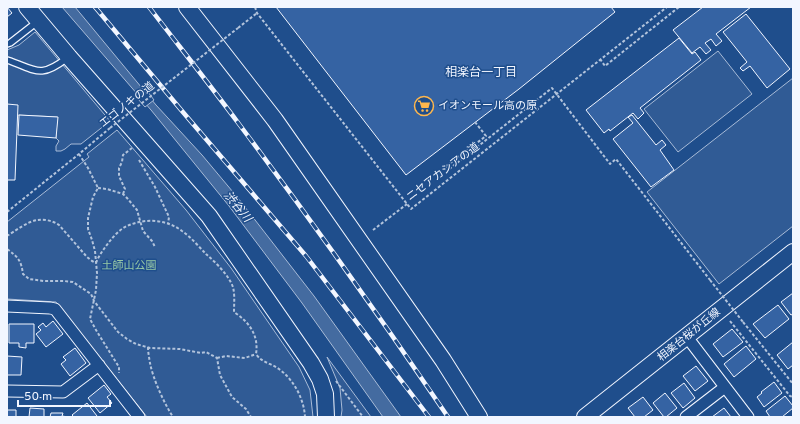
<svg xmlns="http://www.w3.org/2000/svg" width="800" height="424" viewBox="0 0 800 424" font-family="Overpass,'Noto Sans JP',sans-serif">
  <style>
    .built { fill: #305b95; stroke: #a8bbd7 }
    .water { fill: #446ba0; stroke: #a8bbd7 }
    .pier { fill: #1f4e8c; stroke: #a8bbd7 }
    .building { fill: #3563a3; stroke: #f2f6ff }
    .lines { fill: none; stroke-linecap: round; stroke-linejoin: round }
    .lane-casing { stroke: #f2f6ff; stroke-width: 8 }
    .street-casing { stroke: #f2f6ff; stroke-width: 13 }
    .secondary-casing { stroke: #f2f6ff; stroke-width: 18 }
    .path { stroke: #b3c4dc; stroke-width: 2; stroke-dasharray: 3 2; stroke-linecap: butt }
    .lane { stroke: #1f4e8c; stroke-width: 5.5 }
    .street { stroke: #1f4e8c; stroke-width: 11 }
    .secondary { stroke: #1f4e8c; stroke-width: 16 }
    .rail-casing { stroke: #f2f6ff; stroke-width: 4.5 }
    .rail { stroke: #1f4e8c; stroke-width: 3; stroke-dasharray: 9; stroke-linecap: butt }
    .path-bridge { stroke: #b3c4dc; stroke-width: 2; stroke-dasharray: 3 2; stroke-linecap: butt }
    .labels { text-anchor: middle; dominant-baseline: central; stroke-width: 3; stroke-linejoin: round; paint-order: stroke }
    .street-label { font-size: 11px; fill: #f2f6ff; stroke: #1f4e8c }
    .poi-label { font-size: 11px; fill: #f2f6ff; stroke: #1f4e8c; text-anchor: start }
    .park-label { font-size: 11px; fill: #97c8a6; stroke: #1f4e8c }
    .neighbourhood-label { font-size: 12px; fill: #f2f6ff; stroke: #1f4e8c }
    .water-label { font-size: 12px; font-style: italic; fill: #f2f6ff; stroke: #1f4e8c }
  </style>
  <rect width="100%" height="100%" fill="#1f4e8c"/>
  <path class="built" d="M35,32L110,121L81,144H71L65,149L61,151H56V146L59,141L56,138L57,117L17,115L7,104V50L19,45Z
    M718,51L752,94L678,152L644,109Z
    M793,78V226L719,284L647,192Z
    M117,130L186,210L203,232L231,268L299,367L310,390L313,417H147L56,302L7,299V222L89,157L87,154Z
    M327,357L371,417H341L342,410L340,388Z"/>
  <path class="water" d="M62,7H75L156,105L202,155L238,198L314,296L401,417H383L302,303L229,206L151,110Z"/>
  <path class="pier" d="M148,92L154,100L145,107L138,99Z"/>
  <path class="building" d="M7,7L12,13L7,17Z
    M276,7H611L615,12L519,89L406,175Z
    M703,7H751L716,34L722,41L716,46L711,39L705,43L711,50L706,54L700,47L692,53L673,30Z
    M746,14L790,69L767,88L750,66L743,71L740,68L747,62L723,32Z
    M679,38L692,54L695,52L701,60L640,108L644,113L638,119L633,113L610,131L609,129L604,133L586,110Z
    M7,104L18,105L15,180H7Z
    M19,115L58,117L56,138L18,135Z
    M632,115L656,145L662,140L666,145L660,150L674,170L651,187L613,139L633,123L628,117Z
    M793,293V314L791,315L781,302Z
    M778,305L789,319L765,338L753,324Z
    M53,321L63,334L46,347L36,334L41,330L38,327L43,323L46,327Z
    M9,324H34V343H26V348L19,347V343H9Z
    M732,329L743,342L723,357L713,344Z
    M793,342V365L788,369L777,355Z
    M746,346L756,359L734,377L724,364Z
    M75,348L86,363L70,376L61,364L66,360L63,357Z
    M7,356L22,357L21,375H7Z
    M696,366L708,381L695,391L683,376Z
    M774,382L782,393L764,407L757,397L762,393L761,392Z
    M684,383L695,398L683,408L671,393Z
    M104,385L111,394L107,397L112,403L100,413L88,398Z
    M665,393L677,408L666,417H664L653,403Z
    M785,396L793,406V408L782,417H777L776,416L775,417H770L766,411Z
    M643,397L653,410L644,417H635L628,408Z
    M87,403L97,416L96,417H74L72,415Z
    M30,408L44,409V417H29Z
    M724,408L731,417H712Z
    M7,410H16V417H7Z
    M51,413H63L62,416L68,417H50Z"/>
  <g class="lines">
    <g class="lane-casing">
      <path id="lane" d="M7,44L10,43L37,22
        M7,60C35,69 39,80 67,58"/>
    </g>
    <g class="street-casing">
      <path id="street" d="M7,306L50,308L55,309L139,417
        M687,337L748,417
        M7,391L63,392L99,365
        M686,417L725,387"/>
    </g>
    <g class="secondary-casing">
      <path id="secondary" d="M27,7L69,57L209,216L311,363L320,379L325,394L326,417
        M187,7L275,120L443,360L479,417
        M585,417L793,252"/>
    </g>
    <path class="path" d="M255,7L257,13L411,209L667,7
      M238,28L257,13
      M600,59L605,66L679,7
      M475,122L486,136L445,167L448,170L552,88L610,164L616,159L710,280
      M79,154L88,168L98,188L93,197L88,218V229L92,240L95,251L97,273L96,290L90,319L96,330L119,367V373
      M139,160L155,187L169,217L168,224
      M98,188L107,189L123,194L127,198L137,210L143,231L152,241L155,247
      M123,194L125,189L119,176V168L122,162L123,155L132,148
      M7,212L79,154L110,128
      M373,230L407,204
      M7,236C15,231 28,221 38,220C45,219 53,221 59,225L87,257L92,261L96,263
      M7,249C18,257 21,260 23,274L29,279L44,281H64L73,282L91,294L94,301L118,332L127,339L136,344L150,348L180,349L201,353L206,352L217,358L220,375L232,397L246,409L251,417
      M96,263C99,255 104,249 109,242C114,236 120,229 127,226C145,218 166,219 182,231C191,237 199,247 206,254C216,263 228,274 233,287C235,295 234,304 234,312C249,322 259,335 256,354C262,363 271,363 279,369C294,380 304,399 305,417
      M730,321L790,396L793,397
      M743,322L793,384
      M148,347C148,352 149,357 150,363C153,379 164,403 173,417
      M217,358L226,356L245,358L256,354
      M336,381L363,417"/>
    <use href="#lane" class="lane"/>
    <use href="#street" class="street"/>
    <use href="#secondary" class="secondary"/>
    <g class="rail-casing">
      <path id="rail" d="M95,7L182,111L306,256L429,417
        M149,7C179,46 210,85 239,124C311,220 381,318 448,417"/>
    </g>
    <use href="#rail" class="rail"/>
    <path class="path-bridge" d="M110,128L238,28
      M710,280L743,322"/>
  </g>
  <defs>
    <g id="supermarket-ring" transform="scale(1)"><circle r="9.5" fill="#1f4e8c" stroke="#ffb74d" stroke-width="1.5"/><path d="M-6-5.5h2.5l.6 2H6L4.5 2H-2.5L-4.4-4H-6ZM-1.5 3.2a1.3 1.3 0 1 0 .1 0ZM3 3.2a1.3 1.3 0 1 0 .1 0Z" fill="#ffb74d"/></g>
  </defs>
  <g fill-rule="evenodd">
    <use href="#supermarket-ring" x="424" y="106"/>
  </g>
  <g class="labels">
    <g class="street-label">
      <text transform="translate(127 105) rotate(-38)">エゴノキの道</text>
      <text transform="translate(443 172) rotate(-37)">ニセアカシアの道</text>
      <text transform="translate(689 335) rotate(-39)">相楽台桜が丘線</text>
    </g>
    <g class="poi-label">
      <text x="438" y="106">イオンモール高の原</text>
    </g>
    <g class="park-label">
      <text x="129" y="266">土師山公園</text>
    </g>
    <g class="neighbourhood-label">
      <text x="481" y="73">相楽台一丁目</text>
    </g>
    <g class="water-label">
      <text transform="translate(237 207) rotate(51)">渋谷川</text>
    </g>
  </g>
  <rect width="800" height="424" fill="none" stroke="#f2f6ff" stroke-width="16"/>
  <path d="M18 400v6h92v-6" fill="none" stroke="#f2f6ff" stroke-width="2"/>
  <text x="24" y="400" font-size="12" fill="#f2f6ff" stroke="#1f4e8c" stroke-width="3" paint-order="stroke">50 m</text>
</svg>
